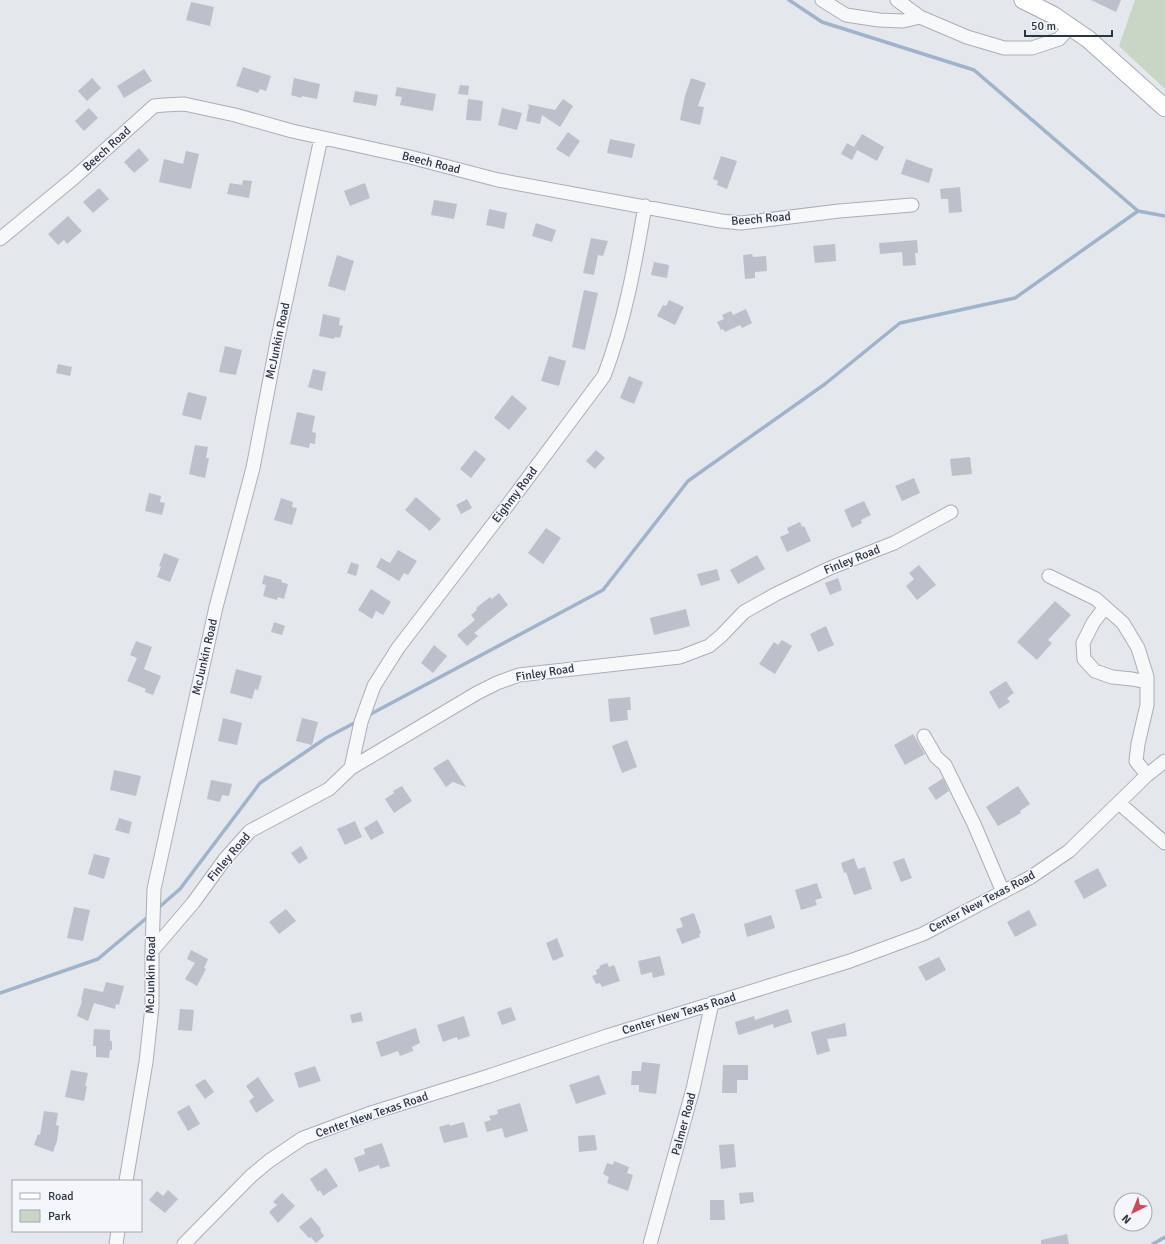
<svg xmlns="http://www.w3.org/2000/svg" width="1165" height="1244" viewBox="0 0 1165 1244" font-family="Signika,sans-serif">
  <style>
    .green { fill: #c9d6c5 }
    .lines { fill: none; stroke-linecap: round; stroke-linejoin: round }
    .stream { stroke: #9fb4cc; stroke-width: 3.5 }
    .building { fill: #bbc0ca }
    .minor-casing { stroke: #a9aeb7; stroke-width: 15 }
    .major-casing { stroke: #a3abb8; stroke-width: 19 }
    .minor { stroke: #f7f8fa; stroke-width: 13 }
    .major { stroke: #fff; stroke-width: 17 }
    .labels { text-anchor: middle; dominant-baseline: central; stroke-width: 3; stroke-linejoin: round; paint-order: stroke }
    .street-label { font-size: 12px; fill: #2b3445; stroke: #f4f6f9 }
  </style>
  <rect width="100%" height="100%" fill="#e4e7ec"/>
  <path class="green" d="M1135,0H1165V89L1119,46Z"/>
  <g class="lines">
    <path class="stream" d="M789,0L822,22L974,70L1138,211L1165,216
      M367,716L603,590L688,481L825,384L900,323L1015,298L1138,211
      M157,909L180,889L260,783L326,738L358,721
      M0,993L98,959L149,916
      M1153,1244L1165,1237"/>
  </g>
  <path class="building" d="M1091,0H1121L1116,12Z
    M191,2L214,7L210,26L186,20Z
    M243,67L271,76L266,91L260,89L258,93L236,86Z
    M144,69L152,81L124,98L117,86Z
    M92,78L101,88L87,101L78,91Z
    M294,78L320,84L317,99L302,96L301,98L291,95Z
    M691,78L706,83L698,106L704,107L700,125L680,120L685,96Z
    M460,85L469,86L468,95L458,94Z
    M397,87L436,94L433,111L400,105L402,97L395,96Z
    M355,91L378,95L376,106L353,102Z
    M468,99L483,101L481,121L466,120Z
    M563,99L573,106L560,127L542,115L540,124L526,121L529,106L527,104L555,110Z
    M89,108L98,118L84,131L75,121Z
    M502,108L522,113L517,130L498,125Z
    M568,132L580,141L569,157L556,149Z
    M862,134L884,147L877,161L857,150L852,160L841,154L847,143L854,147Z
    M610,139L635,144L632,158L607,153Z
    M139,148L149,160L134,173L124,162Z
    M186,151L199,154L191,189L159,182L164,159L183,164Z
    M721,156L737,161L727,189L717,185L718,181L713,179Z
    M906,159L933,169L929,183L901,174Z
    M243,180L252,181L249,198L227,194L230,183L242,185Z
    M365,183L370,198L350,206L344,191Z
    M960,187L962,212L949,213L948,199H941L940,189Z
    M99,188L109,199L93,213L83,202Z
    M434,200L457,204L454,219L431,215Z
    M489,209L507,213L504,229L486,225Z
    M68,216L82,231L67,244L64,240L58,245L48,234Z
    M536,223L556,230L552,242L532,236Z
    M591,238L608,241L603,256L598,255L594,275L583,273Z
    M917,240L918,253H915L916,265L903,266L902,252L880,254L879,243Z
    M835,244L836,261L815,263L813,246Z
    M752,254L753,257L766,256L767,271L755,272V278L745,279L743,255Z
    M337,255L354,261L345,291L328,286Z
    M654,262L669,265L667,278L651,275Z
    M584,290L598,293L585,350L572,347Z
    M669,300L684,307L675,325L657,316L663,305L666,306Z
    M746,309L752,323L742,328L740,325L725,332L723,329L721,330L717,322L724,319L722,315L731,311L733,315Z
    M323,314L340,318L339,325L343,326L340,338L335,337L334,339L319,336Z
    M225,346L242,350L236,375L219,372Z
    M549,356L566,361L559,386L541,381Z
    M58,364L72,367L70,376L56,373Z
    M313,369L326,372L322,391L308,387Z
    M629,376L643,382L634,404L620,398Z
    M188,392L207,397L201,420L182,415Z
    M512,395L527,408L509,430L494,418Z
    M297,412L315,416L312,432L316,433L315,444L310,443L309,448L290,444Z
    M195,445L208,447L206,458H209L205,478L189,474Z
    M475,450L486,459L471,478L460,469Z
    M596,450L605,458L595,469L586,461Z
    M970,457L972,474L952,476L950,459Z
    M914,478L920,493L902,501L895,486Z
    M149,493L161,496L160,502L165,503L162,515L145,511Z
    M416,497L441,519L430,531L405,510Z
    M281,498L293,502L292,507L297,508L292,525L274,520Z
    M467,499L472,508L461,514L456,505Z
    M864,501L871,515L861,520L862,523L852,528L844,510Z
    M800,522L802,527L804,526L811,541L787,552L780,537L789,533L787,528Z
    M546,528L561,538L543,564L528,553Z
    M398,550L417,561L408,575L404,573L399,581L376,567L381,558L390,563Z
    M164,553L179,559L170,582L157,577L161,567L159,566Z
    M757,555L765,569L738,584L730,570Z
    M351,562L359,565L356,576L347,573Z
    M919,565L936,585L917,600L906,586L914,579L909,573Z
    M717,569L720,580L701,586L697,574Z
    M264,575L282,580L281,582L288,584L284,599L278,597L277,600L263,596L266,585L262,584Z
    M838,578L842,590L830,595L825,583Z
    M371,589L391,602L383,615L376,611L372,619L358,610Z
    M499,593L508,605L474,633L478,636L467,646L457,635L475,620L471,615L477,610L476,608L490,597L492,599Z
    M1055,601L1071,615L1048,640L1052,643L1037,660L1017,642Z
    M686,609L690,626L654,635L650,618Z
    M274,622L285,626L282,635L271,632Z
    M826,626L834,645L818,652L810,634Z
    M782,640L792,646L775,674L759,664L774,642L778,645Z
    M136,641L152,647L144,669L161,676L153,695L145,692L146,689L127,681L137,658L130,655Z
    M434,645L447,656L433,673L421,663Z
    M236,669L262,676L258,690L255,689L252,699L230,693Z
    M1006,681L1014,693L1007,698L1010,702L999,709L989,692Z
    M630,697L631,710H627L628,720L610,722L608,699Z
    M223,718L242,723L237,745L218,741Z
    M302,718L318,722L312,745L296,741Z
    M913,734L925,754L905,765L894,745Z
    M627,740L637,767L622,773L612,746Z
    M448,759L466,787L453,782L446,787L433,768Z
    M114,770L141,776L136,796L110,790Z
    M943,778L949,791L936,800L928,788Z
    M211,780L232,784L229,796L222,795L220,802L207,799Z
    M402,786L412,801L394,813L385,799L394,793L393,791Z
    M1018,786L1030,804L1020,811L1021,813L998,826L986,807Z
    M119,818L132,822L129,834L115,830Z
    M377,820L384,833L371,840L364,828Z
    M355,821L362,837L345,845L337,829Z
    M301,846L308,858L299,864L291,853Z
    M94,854L110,858L104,879L88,874Z
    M854,858L858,869L865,867L872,889L854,895L846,872L844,873L841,863Z
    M904,858L912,878L901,882L893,862Z
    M1098,868L1107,886L1084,899L1074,881Z
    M817,883L822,898L815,900L817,905L801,910L795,890Z
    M74,907L90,910L83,941L67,938Z
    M286,909L296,921L279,934L269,922Z
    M1029,910L1037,925L1015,937L1007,922Z
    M694,913L701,933L699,934L700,937L682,944L676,929L683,927L680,918Z
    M771,915L775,928L747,937L744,924Z
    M557,938L564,956L553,961L546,943Z
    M191,950L208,959L204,968L206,969L197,986L185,979L195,963L187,959Z
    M660,956L665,975L653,978L652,972L641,975L638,961Z
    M939,957L946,970L926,981L918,967Z
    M607,963L609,967L614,965L620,981L602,987L600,983L596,984L592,976L597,974L596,970L600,968L599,966Z
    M106,982L124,986L119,1005L116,1004L115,1009L94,1003L88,1021L77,1016L82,1001H81L84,988L103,992Z
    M511,1007L516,1020L502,1025L497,1012Z
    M180,1009L194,1010L192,1031L178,1030Z
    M788,1009L792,1022L774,1028L773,1024L739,1035L738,1034L735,1022L754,1016L755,1020Z
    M361,1012L363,1021L352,1023L350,1015Z
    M464,1016L470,1036L458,1040L457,1037L443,1042L437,1025Z
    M845,1023L847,1036L827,1039L830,1051L817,1055L811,1032Z
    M416,1028L420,1043L412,1047L413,1051L400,1056L398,1051L381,1057L376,1042Z
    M94,1029L110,1030V1041H112V1050H110L109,1058L96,1057V1046H93Z
    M642,1062L660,1064L656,1094L639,1092V1085H631L632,1071H641Z
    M723,1065H748V1080H737V1093H722Z
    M315,1066L321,1081L299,1088L294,1073Z
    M71,1070L88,1073L85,1086H87L84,1101L65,1097Z
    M599,1075L606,1094L576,1104L569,1085Z
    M258,1077L274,1101L256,1113L249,1101L254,1097L246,1086Z
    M205,1079L214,1092L205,1099L195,1085Z
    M520,1103L528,1131L505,1138L502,1128L487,1132L484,1122L491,1120L489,1116L498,1114L497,1110Z
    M189,1105L200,1124L188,1131L177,1112Z
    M44,1111L58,1113L56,1125L59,1126L57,1141L53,1152L34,1145L38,1134L40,1135Z
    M464,1122L468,1137L444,1143L439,1127L449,1124L450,1126Z
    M595,1135L597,1150L579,1152L578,1136Z
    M382,1143L390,1166L380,1169L379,1165L359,1172L354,1158L365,1154L364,1149Z
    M734,1144L736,1167L721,1169L719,1145Z
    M614,1161L629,1167L627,1173L633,1175L628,1191L607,1183L609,1177L603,1174L607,1163L613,1165Z
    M326,1168L338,1186L323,1196L320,1190L318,1192L310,1179Z
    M168,1190L178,1199L165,1213L149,1200L157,1191L163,1196Z
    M753,1192L754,1202L740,1204L739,1193Z
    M282,1193L295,1206L278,1223L269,1212L277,1205L273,1202Z
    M710,1200H724L725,1220H710Z
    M311,1217L321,1229L320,1230L324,1236L316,1243L311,1237L309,1238L299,1227Z
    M1067,1234L1069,1244H1041V1240Z"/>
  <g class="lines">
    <g class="minor-casing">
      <path id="minor" d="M822,0L846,15L879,20L903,21L920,17L967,37L1004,48H1032L1059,39L1070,27
        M897,0L920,17
        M0,239L75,177L154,106L164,105L184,104L235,115L292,131L410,157L498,180L721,221L741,223L839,211L912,205
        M1049,576L1096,599L1123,623L1138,648L1147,677V705L1138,744L1136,761L1147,775
        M1105,607L1093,623L1083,643L1084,659L1095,671L1112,677L1132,679L1147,682
        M924,736L936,757L945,765L974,824L1003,892
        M351,768L361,722L374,686L398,648L504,510L604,376C625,321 635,264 645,206
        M1119,803L1165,843
        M152,951L193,903L225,859L250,831L329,789L351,768L477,693L497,683L519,675L680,657L709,646L721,636L744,612L776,594L830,568L894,543L951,512
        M126,1181L146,1062L152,1007V951L154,889L216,607L253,468L277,342L321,138
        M116,1244L118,1231
        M184,1244L251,1176L269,1161L303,1138L368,1114L489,1076L607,1036L850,961L923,934L1031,877L1069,851L1147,775L1165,761
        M650,1244L693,1089L712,1003"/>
    </g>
    <g class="major-casing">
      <path id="major" d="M1023,0L1053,15L1088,39L1165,108"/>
    </g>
    <use href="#minor" class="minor"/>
    <use href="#major" class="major"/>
  </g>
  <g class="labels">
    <g class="street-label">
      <text transform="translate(107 149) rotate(-42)">Beech Road</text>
      <text transform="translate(431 163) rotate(14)">Beech Road</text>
      <text transform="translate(761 219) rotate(-5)">Beech Road</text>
      <text transform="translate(278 341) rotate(-78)">McJunkin Road</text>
      <text transform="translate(515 495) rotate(-53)">Eighmy Road</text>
      <text transform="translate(852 560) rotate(-22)">Finley Road</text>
      <text transform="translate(205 657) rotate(-77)">McJunkin Road</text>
      <text transform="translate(545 673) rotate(-9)">Finley Road</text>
      <text transform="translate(229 857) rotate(-50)">Finley Road</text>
      <text transform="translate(982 902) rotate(-28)">Center New Texas Road</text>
      <text transform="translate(151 975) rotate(-89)">McJunkin Road</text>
      <text transform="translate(679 1014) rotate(-17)">Center New Texas Road</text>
      <text transform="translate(372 1115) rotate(-19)">Center New Texas Road</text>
      <text transform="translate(684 1124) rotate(-75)">Palmer Road</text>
    </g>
  </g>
  <rect x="12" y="1180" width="130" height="52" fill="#f4f6f9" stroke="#a4a8b1"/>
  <rect x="20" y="1193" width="20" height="6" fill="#ffffff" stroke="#a4a8b1"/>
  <text x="48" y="1200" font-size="12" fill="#2b3445">Road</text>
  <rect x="20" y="1210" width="20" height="12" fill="#c9d6c5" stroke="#a4a8b1"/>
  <text x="48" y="1220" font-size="12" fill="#2b3445">Park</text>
  <g transform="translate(1133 1212) rotate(223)"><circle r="19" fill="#f4f6f9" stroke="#a4a8b1"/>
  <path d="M0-3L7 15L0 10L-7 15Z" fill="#d1495b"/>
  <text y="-6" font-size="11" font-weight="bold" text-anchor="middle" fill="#2b3445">N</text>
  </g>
  <path d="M1025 30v6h87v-6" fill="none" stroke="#2b3445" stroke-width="2"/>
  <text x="1031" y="30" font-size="12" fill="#2b3445" stroke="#f4f6f9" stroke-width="3" paint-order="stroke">50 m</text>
</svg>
